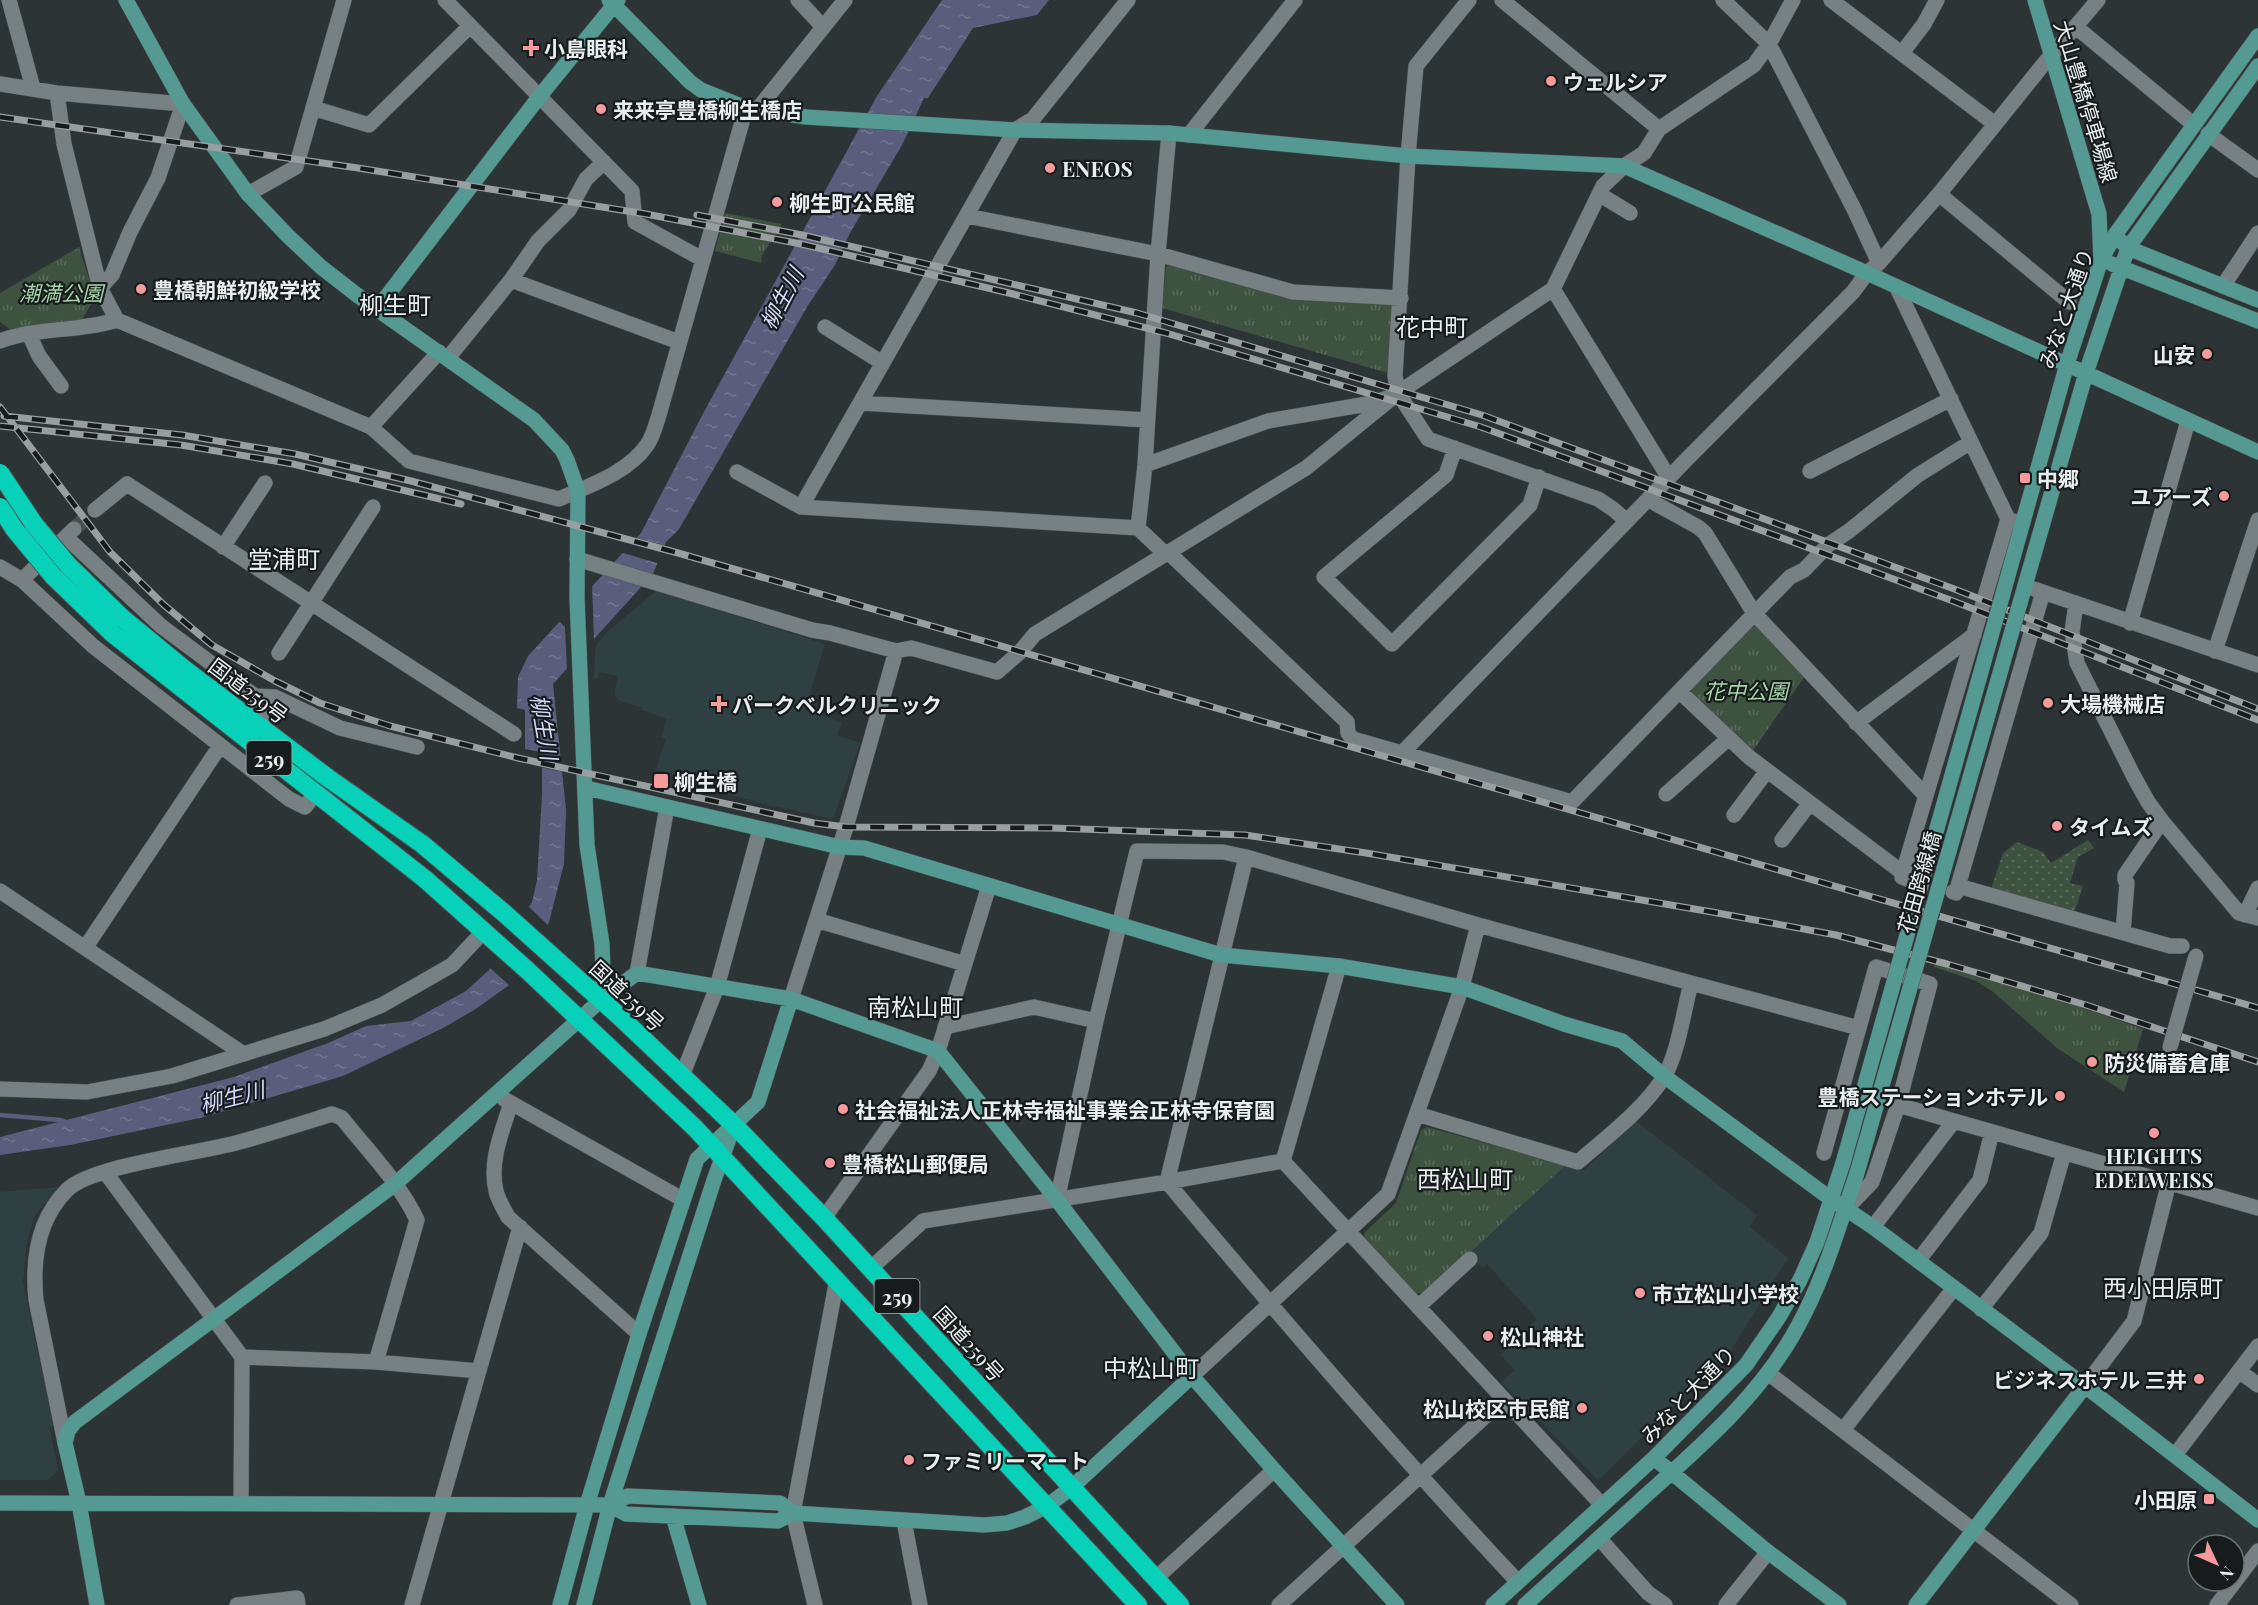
<svg xmlns="http://www.w3.org/2000/svg" width="2258" height="1605" viewBox="0 0 2258 1605" font-family="'Playfair Display','Noto Sans JP',serif">
  <style>
    .built { fill: #2f4043 }
    .grass { fill: url(#grass-dots) }
    .park { fill: url(#park-tufts) }
    .water { fill: url(#water-ripples) }
    .pier { fill: #2c3436 }
    .lines { fill: none; stroke-linecap: round; stroke-linejoin: round }
    .stream { stroke: #5a5e7c; stroke-width: 4.5 }
    .street-tunnel { stroke: #485052; stroke-width: 15; stroke-dasharray: 15 8; stroke-linecap: butt }
    .street-casing { stroke: #4b5354; stroke-width: 16 }
    .secondary-casing { stroke: #4b5354; stroke-width: 16 }
    .highway-casing { stroke: #4b5354; stroke-width: 20 }
    .street { stroke: #778183; stroke-width: 15 }
    .secondary { stroke: #559993; stroke-width: 15 }
    .highway { stroke: #07d2b9; stroke-width: 18 }
    .rail-casing { stroke: #999fa1; stroke-width: 7 }
    .rail { stroke: #171b1c; stroke-width: 4.5; stroke-dasharray: 14; stroke-linecap: butt }
    .street-bridge-casing { stroke: #4b5354; stroke-width: 16; stroke-linecap: butt }
    .secondary-bridge-casing { stroke: #4b5354; stroke-width: 16; stroke-linecap: butt }
    .highway-bridge-casing { stroke: #4b5354; stroke-width: 20; stroke-linecap: butt }
    .street-bridge { stroke: #778183; stroke-width: 15 }
    .secondary-bridge { stroke: #559993; stroke-width: 15 }
    .highway-bridge { stroke: #07d2b9; stroke-width: 18 }
    .poi-dot { fill: #f59b9d; stroke: #171b1c; stroke-width: 2 }
    .labels { text-anchor: middle; dominant-baseline: central; stroke-width: 4.5; stroke-linejoin: round; paint-order: stroke }
    .shield { fill: #171b1c; stroke: #a9afb0; stroke-width: 1.5 }
    .shield-label { font-size: 20px; font-weight: bold; fill: #e8eeef }
    .poi-label { font-size: 21px; font-weight: bold; fill: #e8eeef; stroke: #171b1c; text-anchor: start }
    .street-label { font-size: 21px; fill: #e8eeef; stroke: #171b1c }
    .park-label { font-size: 21px; font-style: italic; fill: #a4d4a8; stroke: #171b1c }
    .water-label { font-size: 22px; font-style: italic; fill: #d4d9fb; stroke: #171b1c }
    .quarter-label { font-size: 24px; fill: #e8eeef; stroke: #171b1c }
  </style>
  <defs>
    <pattern id="grass-dots" width="8" height="8" patternUnits="userSpaceOnUse" patternTransform="scale(1.5)"><rect width="8" height="8" fill="#3e5240"/><path d="M2 2h.1M6 6h.1" fill="none" stroke="#5a6b5c" stroke-width="1.8" stroke-linecap="round"/></pattern>
    <pattern id="park-tufts" width="24" height="20" patternUnits="userSpaceOnUse" patternTransform="scale(1.5)"><rect width="24" height="20" fill="#3e5240"/><path d="M3 7l-1-3M5 7V3M7 7l1-3M15 17l-1-3M17 17v-4M19 17l1-3" fill="none" stroke="#5a6b5c"/></pattern>
    <pattern id="water-ripples" width="26" height="14" patternUnits="userSpaceOnUse" patternTransform="scale(1.5)"><rect width="26" height="14" fill="#5a5e7c"/><path d="M2 4q2-2 4 0t4 0M15 11q2-2 4 0t4 0" fill="none" stroke="#72758f"/></pattern>
  </defs>
  <rect width="100%" height="100%" fill="#2c3436"/>
  <path class="built" d="M657,590L825,644L805,710L842,722L837,735L860,743L833,819L764,804L716,791L685,782L686,777L656,770L666,739L661,737L667,719L642,710L643,708L620,701L614,694L618,676L599,672L597,679H594L595,650L597,644L607,632Z
    M1636,1121L1757,1215L1750,1227L1788,1258L1730,1352L1598,1480L1501,1382L1515,1370L1500,1354L1537,1319L1487,1264L1482,1268L1469,1254L1566,1165L1584,1170Z
    M58,1187L34,1217L27,1241L23,1282L38,1355L55,1423L50,1428L58,1470L48,1480H0V1192Z"/>
  <path class="grass" d="M2088,840L2094,848L2078,857L2070,883L2083,886L2074,913L1991,889L2003,853L2017,842L2043,852L2051,863Z"/>
  <path class="park" d="M725,213L782,224L762,255L761,263L715,251Z
    M79,247L95,298L81,321L10,329L0,322V293Z
    M1172,263L1393,305L1388,373L1162,308L1166,267Z
    M1755,623L1805,676L1752,752L1691,694V686Z
    M1935,963L2072,1004L2143,1029L2124,1092L2057,1048L1992,991L1976,981L1934,967Z
    M1427,1127L1566,1165L1426,1293H1416L1364,1240L1365,1232L1396,1203L1421,1130Z"/>
  <path class="water" d="M942,0H1049L1037,15L973,28L928,98H924L902,145L850,233L835,265L807,307L679,529L666,542L653,574L553,684L566,810L564,864L549,922L533,959L508,986L474,1010L443,1028L343,1076L200,1118L70,1145L0,1155V1137L234,1077L328,1043L366,1026L411,1021L466,991L489,970L532,902L537,880L542,795V752L525,749V710L517,708L518,677L528,656L641,533L706,408L877,96Z"/>
  <path class="pier" d="M633,537L667,546L660,564L620,552Z
    M592,584L594,640L567,670L565,627L558,620Z
    M523,751L564,758L565,772L539,767V754Z
    M527,905L550,927L535,961L511,987L488,966Z"/>
  <g class="lines">
    <path class="stream" d="M0,1115L60,1120L66,1122"/>
    <path class="street-tunnel" d="M74,529L95,510"/>
    <g class="street-casing">
      <path id="street" d="M9,0L33,88
        M445,0L632,191L635,222L702,259
        M798,0L823,27
        M1128,0L1033,119L1015,130L801,507L1138,528L1161,550L1169,553L1347,722L1348,733L1353,739L1572,802L1790,577L1804,570L1828,545L1849,531L1918,475L1971,442
        M1469,0L1416,66L1408,156L1395,376L1398,393L1428,439L1598,499L1613,509L1627,521
        M1723,0L1769,44L1793,0
        M1831,0L1995,124
        M2076,27L2193,124
        M1902,53L1924,24L1937,0
        M0,84L57,93L183,104L158,178L130,232L112,275L100,288L117,320
        M57,93L64,144L100,288
        M313,108L369,125L470,26
        M757,110L845,0
        M1659,129L1754,65L1769,44L1854,209L1879,263
        M2208,134L2258,170
        M1189,135L1295,0
        M248,194L296,167L344,0
        M1599,194L1630,213
        M1939,194L2069,302
        M967,216L1158,254L1293,292L1401,298
        M511,280L679,342
        M2223,286L2258,233
        M1897,288L2008,519L2017,522
        M1553,289L1669,478
        M825,327L881,362
        M29,334L39,356L61,386
        M0,341C37,327 79,332 117,320L371,427L409,461L559,499C588,486 628,473 647,445C653,437 656,424 659,415L746,108
        M448,358L511,280L538,241L569,210L586,179L604,162
        M860,403L1147,420
        M371,427L439,352
        M1455,448L1446,475L1324,577L1392,644L1530,505L1539,477
        M1145,465L1268,421L1373,403L1387,398
        M1810,471L1951,399
        M737,472L801,507
        M1649,500L1698,527L1705,533L1754,613L1926,796
        M95,510L127,484L514,734
        M1138,528L1145,465L1158,254L1169,133
        M66,537L161,626L255,696L264,729
        M223,547L265,483
        M577,559L812,630L830,633L896,651L911,648L997,672L1019,653L1035,634L1306,468L1398,393L1553,289L1603,186L1624,166L1644,153L1659,129L1502,0
        M0,567L22,580L93,646L289,799L305,807L315,794
        M22,580L74,529
        M2034,589L2258,665
        M2076,603L2072,632L2077,663L2133,775L2148,802L2162,821L2239,913L2258,918
        M2130,623L2188,421
        M2215,651L2258,520
        M279,653L373,507
        M1680,692L1749,757L1903,873L1902,877L1907,879
        M255,696L275,697L340,728L417,747
        M1856,723L1974,635
        M1403,752L1687,459L1853,292L1867,273L1879,263L1939,194L2042,66L2098,0
        M1666,794L1729,738
        M1734,815L1767,771
        M1782,840L1810,803
        M1246,857L1167,1182C1281,1318 1397,1453 1518,1582
        M1903,873L2008,519
        M1958,886L2170,946H2182
        M0,891L242,1053
        M1953,892L1956,893L2043,592
        M2245,915L2258,888
        M816,920L965,964
        M2123,932L2127,883L2125,880V875L2162,821
        M85,948L220,746
        M637,973L667,807
        M1691,983L1859,1028
        M791,999L846,827L896,651
        M945,1027L1034,1007L1096,1021
        M682,1076L717,987L760,829
        M0,1089L87,1092L172,1076L324,1029L382,1005L452,965L483,932
        M504,1099L682,1199
        M511,1103C502,1132 489,1161 496,1191C498,1200 504,1209 508,1217L639,1334
        M1898,1105L2258,1208
        M1824,1153L1876,967L1930,984L1898,1105L1872,1182L1846,1209
        M1283,1161L1602,1505
        M105,1172L242,1357L241,1503
        M1057,1200L1096,1021L1137,851L1223,852L1246,857L1478,925L1691,983C1684,1009 1678,1054 1664,1077C1642,1111 1608,1136 1578,1162L1417,1114
        M824,1218L929,1071L938,1051L989,886
        M1873,1227L1954,1121
        M1918,1261L1980,1180L1992,1132
        M871,1268L923,1221L1167,1182L1283,1161L1339,966
        M1418,1307L1470,1259
        M1981,1309L2041,1233L2064,1153
        M242,1357L376,1362L479,1371
        M2239,1371L2258,1385
        M1768,1373L2071,1605
        M1192,1376L1388,1194L1462,987L1478,925
        M2085,1386L2134,1321L2169,1182
        M1843,1430L1954,1288
        M65,1443L36,1300C32,1260 37,1220 67,1190C91,1166 198,1153 236,1143C269,1134 300,1124 332,1114L342,1118C367,1150 400,1183 417,1220L376,1362
        M2175,1455L2258,1346
        M904,1521L920,1605
        M1599,1538L1648,1593L1665,1605
        M1155,1579L1274,1470
        M237,1605L297,1598L298,1605
        M412,1605L520,1227
        M815,1605L793,1513L837,1279
        M1279,1605L1504,1399
        M1726,1605L1768,1552
        M2217,1605L2258,1551"/>
    </g>
    <g class="secondary-casing">
      <path id="secondary" d="M126,0L183,104L248,194L288,236L321,267L357,295L534,420L562,450L567,460L578,491L577,598L587,845L602,944L603,973L601,1000
        M609,0L690,82L701,90L746,108L806,117L1015,130L1169,133L1408,156L1624,166L1867,273L2258,452
        M2035,0L2099,214L2101,260
        M2121,241L2128,248L2258,300
        M2112,264L2258,321
        M377,309L539,97L618,0
        M2002,597L2067,364L2101,260L2115,235L2258,36
        M2020,603L2086,373L2128,248L2258,66
        M586,788L840,847L864,848L1221,955L1339,966L1462,987L1564,1024L1622,1041L1664,1076L1831,1199L1873,1227L2085,1386L2258,1520
        M1654,1458L1768,1552L1839,1605
        M0,1503L610,1505L628,1496L780,1503L793,1513L984,1525L1007,1523L1025,1517L1047,1506L1071,1488L1192,1376
        M610,1505L626,1514L778,1521L793,1513
        M673,1516L699,1605
        M97,1605L79,1503L65,1443L68,1431L75,1422L394,1185L601,1000L637,973L791,999L938,1051L1057,1200L1192,1376L1274,1470L1397,1605
        M560,1605L587,1505L639,1334L697,1159L758,1102L791,999
        M584,1605L610,1505L714,1180L733,1128
        M1493,1605L1654,1458L1746,1365L1779,1317L1800,1280L1817,1242L1843,1163
        M1525,1605C1564,1569 1604,1534 1643,1498C1700,1447 1762,1394 1798,1326C1825,1277 1839,1225 1857,1173
        M1916,1605L2085,1386"/>
    </g>
    <g class="highway-casing">
      <path id="highway" d="M68,565L121,617L184,669L328,778L422,844L504,913L619,1016L734,1125L824,1218L1180,1605
        M53,576L113,634L425,879L527,970L695,1128L1138,1605"/>
    </g>
    <use href="#street" class="street"/>
    <use href="#secondary" class="secondary"/>
    <use href="#highway" class="highway"/>
    <g class="rail-casing">
      <path id="rail" d="M0,117L358,168L646,214L801,244L1009,293L1166,333L1481,427L1953,601L2258,720
        M697,215L802,235L1137,313L1482,415L1957,590L2258,709
        M0,407L110,552L164,605L212,645L275,681L320,703L390,726L518,758L814,823L846,827L1052,828L1245,835L1366,853L1712,912L1836,935L1947,964L2086,1005L2258,1062
        M4,416L182,435L295,454L411,481L678,553L2258,1008
        M0,426L181,445L293,464L461,504"/>
    </g>
    <use href="#rail" class="rail"/>
    <g class="street-bridge-casing">
      <path id="street-bridge" d="M2170,1047L2196,956"/>
    </g>
    <g class="secondary-bridge-casing">
      <path id="secondary-bridge" d="M1843,1163L2002,597
        M1857,1173L2020,603"/>
    </g>
    <g class="highway-bridge-casing">
      <path id="highway-bridge" d="M0,473L34,524L68,565
        M0,507L15,530L53,576"/>
    </g>
    <use href="#street-bridge" class="street-bridge"/>
    <use href="#secondary-bridge" class="secondary-bridge"/>
    <use href="#highway-bridge" class="highway-bridge"/>
  </g>
  <g class="poi-dot">
    <path d="M528 39h6v6h6v6h-6v6h-6v-6h-6v-6h6z"/>
    <circle cx="1551" cy="81" r="6"/>
    <circle cx="601" cy="109" r="6"/>
    <circle cx="1050" cy="168" r="6"/>
    <circle cx="777" cy="202" r="6"/>
    <circle cx="141" cy="289" r="6"/>
    <circle cx="2207" cy="354" r="6"/>
    <rect x="2019" y="472" width="12" height="12" rx="3"/>
    <circle cx="2224" cy="496" r="6"/>
    <circle cx="2048" cy="703" r="6"/>
    <path d="M716 695h6v6h6v6h-6v6h-6v-6h-6v-6h6z"/>
    <rect x="653" y="773" width="16" height="16" rx="3"/>
    <circle cx="2057" cy="826" r="6"/>
    <circle cx="2092" cy="1062" r="6"/>
    <circle cx="2060" cy="1096" r="6"/>
    <circle cx="843" cy="1109" r="6"/>
    <circle cx="2154" cy="1133" r="6"/>
    <circle cx="830" cy="1163" r="6"/>
    <circle cx="1640" cy="1293" r="6"/>
    <circle cx="1488" cy="1336" r="6"/>
    <circle cx="2199" cy="1379" r="6"/>
    <circle cx="1582" cy="1408" r="6"/>
    <circle cx="909" cy="1460" r="6"/>
    <rect x="2203" y="1493" width="12" height="12" rx="3"/>
  </g>
  <g class="labels">
    <g class="shield">
      <rect x="246.5" y="741" width="45" height="34" rx="4.5"/>
      <rect x="874.5" y="1279" width="45" height="34" rx="4.5"/>
    </g>
    <g class="shield-label">
      <text x="269" y="758">259</text>
      <text x="897" y="1296">259</text>
    </g>
    <g class="poi-label">
      <text x="544" y="48">小島眼科</text>
      <text x="1563" y="81">ウェルシア</text>
      <text x="613" y="109">来来亭豊橋柳生橋店</text>
      <text x="1062" y="168">ENEOS</text>
      <text x="789" y="202">柳生町公民館</text>
      <text x="153" y="289">豊橋朝鮮初級学校</text>
      <text x="2195" y="354" text-anchor="end">山安</text>
      <text x="2037" y="478">中郷</text>
      <text x="2212" y="496" text-anchor="end">ユアーズ</text>
      <text x="2060" y="703">大場機械店</text>
      <text x="732" y="704">パークベルクリニック</text>
      <text x="674" y="781">柳生橋</text>
      <text x="2069" y="826">タイムズ</text>
      <text x="2104" y="1062">防災備蓄倉庫</text>
      <text x="2048" y="1096" text-anchor="end">豊橋ステーションホテル</text>
      <text x="855" y="1109">社会福祉法人正林寺福祉事業会正林寺保育園</text>
      <text x="2154" y="1155" text-anchor="middle">HEIGHTS<tspan x="2154" dy="24">EDELWEISS</tspan></text>
      <text x="842" y="1163">豊橋松山郵便局</text>
      <text x="1652" y="1293">市立松山小学校</text>
      <text x="1500" y="1336">松山神社</text>
      <text x="2187" y="1379" text-anchor="end">ビジネスホテル 三井</text>
      <text x="1570" y="1408" text-anchor="end">松山校区市民館</text>
      <text x="921" y="1460">ファミリーマート</text>
      <text x="2197" y="1499" text-anchor="end">小田原</text>
    </g>
    <g class="street-label">
      <text transform="translate(2087 101) rotate(73)">大山豊橋停車場線</text>
      <text transform="translate(2065 308) rotate(-71)">みなと大通り</text>
      <text transform="translate(249 690) rotate(37)">国道259号</text>
      <text transform="translate(1918 882) rotate(-74)">花田跨線橋</text>
      <text transform="translate(628 995) rotate(43)">国道259号</text>
      <text transform="translate(970 1343) rotate(48)">国道259号</text>
      <text transform="translate(1687 1394) rotate(-46)">みなと大通り</text>
    </g>
    <g class="park-label">
      <text x="61" y="292">潮満公園</text>
      <text x="1746" y="690">花中公園</text>
    </g>
    <g class="water-label">
      <text transform="translate(781 298) rotate(-62)">柳生川</text>
      <text transform="translate(545 727) rotate(80)">柳生川</text>
      <text transform="translate(232 1096) rotate(-14)">柳生川</text>
    </g>
    <g class="quarter-label">
      <text x="395" y="304">柳生町</text>
      <text x="1432" y="326">花中町</text>
      <text x="284" y="558">堂浦町</text>
      <text x="915" y="1006">南松山町</text>
      <text x="1465" y="1178">西松山町</text>
      <text x="2163" y="1287">西小田原町</text>
      <text x="1151" y="1367">中松山町</text>
    </g>
  </g>
  <g transform="translate(2216 1563) rotate(134)"><circle r="28" fill="#171b1c" stroke="#6b6f70" stroke-width="1.5"/>
  <path d="M0-4.5L10 22L0 15L-10 22Z" fill="#f59b9d"/>
  <text y="-9" font-size="16" font-weight="bold" text-anchor="middle" fill="#e8eeef">N</text>
  </g>
</svg>
